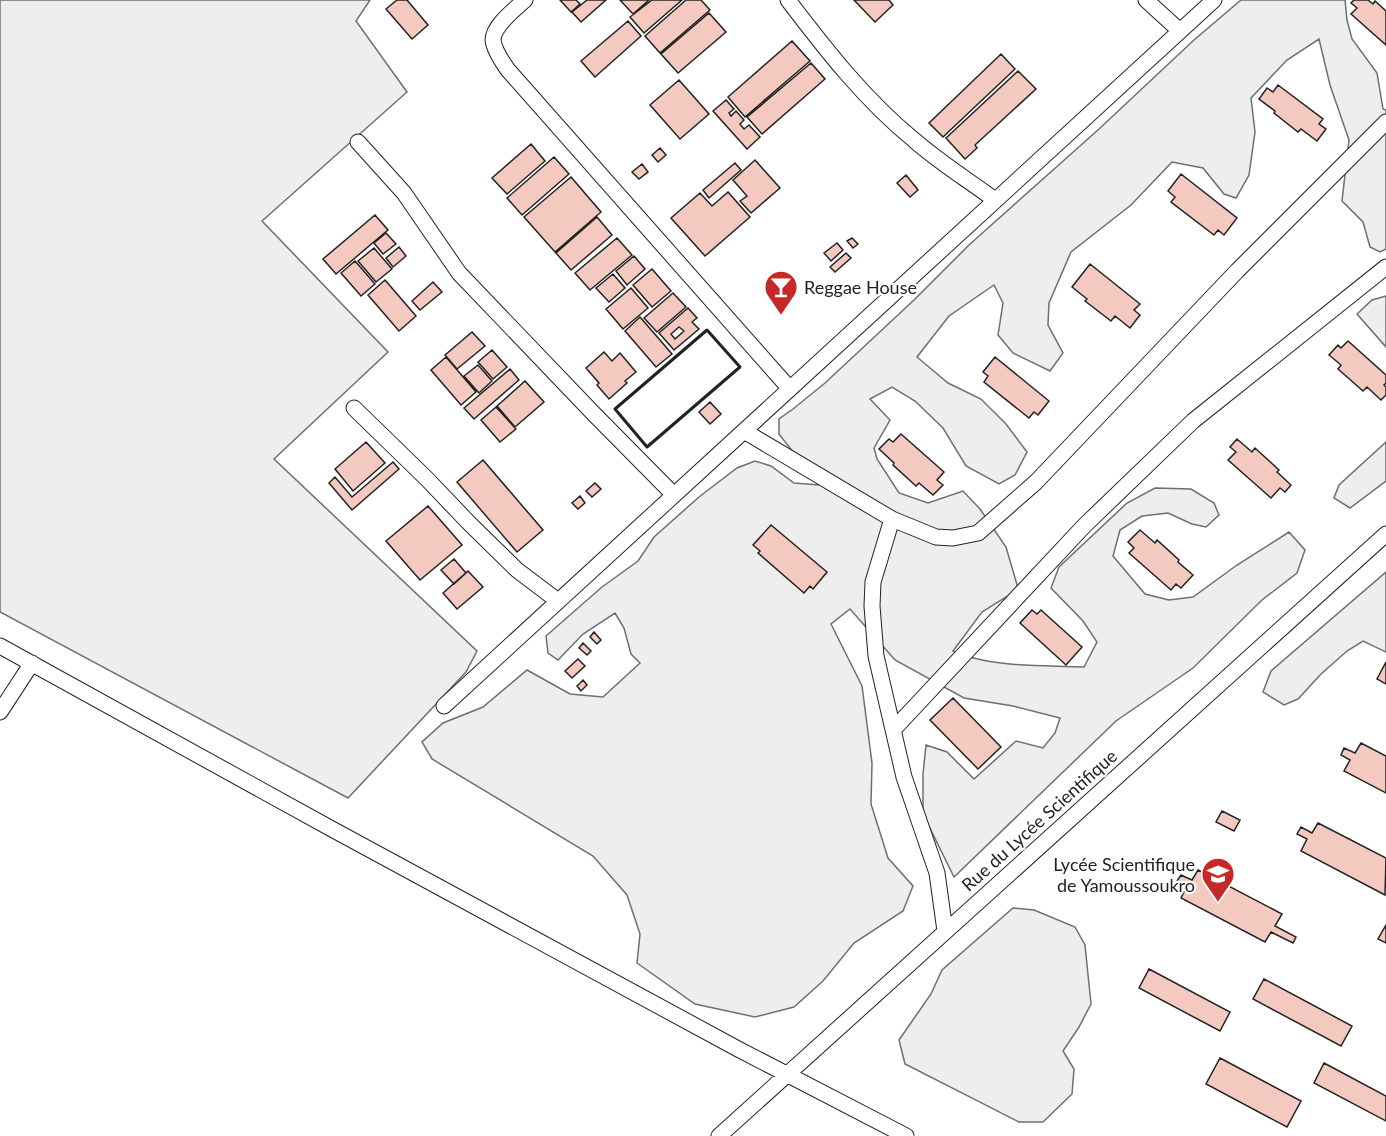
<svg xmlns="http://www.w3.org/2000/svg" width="1386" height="1136" viewBox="0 0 1386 1136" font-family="Lato,sans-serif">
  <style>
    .green { fill: #eee; stroke: #6f6f6f; stroke-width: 1.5 }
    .building { fill: #f3c9c0; stroke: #222; stroke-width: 1.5; fill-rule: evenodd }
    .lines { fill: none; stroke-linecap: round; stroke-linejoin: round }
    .minor-casing { stroke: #222; stroke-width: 17 }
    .minor { stroke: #fff; stroke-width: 15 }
    .wall { stroke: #222; stroke-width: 3 }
    .labels { text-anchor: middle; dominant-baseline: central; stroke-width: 4.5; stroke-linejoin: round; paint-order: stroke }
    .poi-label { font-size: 18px; fill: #222; stroke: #fff; text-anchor: start }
    .street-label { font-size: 18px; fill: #222; stroke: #fff }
  </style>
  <rect width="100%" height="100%" fill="#fff"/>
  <path class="green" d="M0,0H370L356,21L407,92L262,221L388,352L274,459L477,651L466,672L348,798L0,612Z
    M1241,0H1345L1347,20L1352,39L1377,73L1383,109L1386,110V249L1380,252L1370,247L1363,222L1342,201L1349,140L1330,85L1319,39L1287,60L1251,98L1255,132L1249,175L1236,198L1224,194L1203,168L1172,162L1131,205L1071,252L1049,303L1048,325L1063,353L1050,371L1013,353L998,335L1003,303L994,285L949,316L917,357L948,383L981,399L1006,424L1027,452L1015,475L999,484L966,466L943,428L915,401L892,387L870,399L890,420L874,448L877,459L899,493L928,503L963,491L980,509L1006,547L1018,588L1011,594L982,612L953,651C991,668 1042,665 1084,667L1097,642L1083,621L1051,588L1059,567L1127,503L1155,488L1191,489L1214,503L1219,515L1206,527L1192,524L1168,513L1142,516L1120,530L1113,556L1145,594L1169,600L1193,597L1237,565L1289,532L1305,550L1297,573L1262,600L1193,668L1116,721L954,877L923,814V774L926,745L947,752L974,779L1016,741L1043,748L1055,733L1060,718L1013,706L964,698L895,660L850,609L831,624L862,686L872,763L871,804L888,858L913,886L903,911L854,943L823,981L794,1007L755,1017L695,1004L637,963L640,934L627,895L593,856L432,759L422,742L443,723L483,707L527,670L570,694L603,697L640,663L631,654L624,628L615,613L583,634L558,660L548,653L546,636L602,587L638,561L654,537L699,497L737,468L755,461L771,466L794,483L819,485L822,470L793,452L779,434V419L793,409L825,383L914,300L969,245L1099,129L1194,40Z
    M1386,296V347L1357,314L1372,300Z
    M1386,442V481L1350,508L1334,498L1339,485Z
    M1386,572V652L1363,641L1347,651L1321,674L1298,699L1284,705L1263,692L1271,671Z
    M1013,908L1034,910L1075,927L1085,945L1091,1004L1079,1027L1063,1051L1074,1069L1072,1094L1043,1122H1019L905,1064L899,1040L931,994L942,970Z"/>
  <path class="building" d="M397,0H407L428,25L412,39L386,9Z
    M560,0H576L580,4L571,12Z
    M587,0H606L581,22L572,12Z
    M620,0H649L633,14Z
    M652,0H682L644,33L630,17Z
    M686,0H701L710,10L660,53L645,36Z
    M854,0H889L893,5L875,22Z
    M1354,0H1368L1373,4L1375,1L1386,11V45L1351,14L1357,8L1351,3Z
    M709,13L726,32L678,73L661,54Z
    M628,21L641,36L595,77L581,61Z
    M792,41L810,61L745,117L728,97Z
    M1001,54L1015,69L943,137L929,123Z
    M811,63L825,79L762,134L747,117Z
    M1018,71L1036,89L975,145L977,148L965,159L946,138Z
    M679,80L709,114L680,139L650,105Z
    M1278,85L1323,119L1319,124L1326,129L1317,141L1301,129L1298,132L1274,113L1275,111L1259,99L1267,88L1273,92Z
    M726,100L734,109L729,113L731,116L736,111L744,120L740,124L744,129L749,125L760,137L747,149L713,111Z
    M531,144L545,161L507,194L492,178Z
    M660,148L666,155L658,162L652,155Z
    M554,157L569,174L522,215L507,198Z
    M755,160L780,188L751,213L740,201L747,196L733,180Z
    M735,163L741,170L709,198L703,190Z
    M642,164L648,172L639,179L632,172Z
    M1181,174L1237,218L1224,235L1218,230L1214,235L1171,202L1175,197L1168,191Z
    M906,175L918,190L910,197L897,183Z
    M571,177L601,212L555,252L524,217Z
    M728,192L750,217L705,256L671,218L700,193L712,206Z
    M375,215L388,230L336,274L323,259Z
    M597,217L612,235L571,270L556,253Z
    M386,233L396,244L383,254L374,243Z
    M617,238L632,255L590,290L575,273Z
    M852,238L858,244L853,248L847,241Z
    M837,243L843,250L831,261L824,253Z
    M399,247L406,256L393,267L386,258Z
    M374,248L392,269L376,282L358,261Z
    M846,253L851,258L835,272L830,267Z
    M634,256L645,269L627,285L616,271Z
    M355,261L375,284L361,296L341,273Z
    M1090,264L1140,304L1134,310L1140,315L1130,328L1115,316L1111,321L1085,301L1087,299L1072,287Z
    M652,269L671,291L652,307L633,285Z
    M613,274L625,288L609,302L596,288Z
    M385,280L416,316L399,331L368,295Z
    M433,282L442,292L420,310L412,301Z
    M631,288L648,308L623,329L606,309Z
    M673,293L686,307L657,332L644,318Z
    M688,308L697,318L692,322L699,329L674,350L659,333ZM679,327L684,331L675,339L671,334Z
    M640,317L672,354L656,367L625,331Z
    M472,332L485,346L457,369L445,355Z
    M1348,341L1386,375V383L1384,385L1386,387V395L1381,400L1367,387L1363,391L1338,369L1341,365L1329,355L1338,345L1341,348Z
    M492,350L507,367L493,379L478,362Z
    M604,352L612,361L620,353L636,372L625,381L627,383L609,399L597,385L599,383L586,368Z
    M446,357L476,392L461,405L431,370Z
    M995,357L1049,401L1038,415L1034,412L1029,418L984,382L988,376L983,372Z
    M478,365L492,381L479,393L464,376Z
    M510,369L519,380L474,419L464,408Z
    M525,381L544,402L515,427L497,406Z
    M710,402L721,414L710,424L699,412Z
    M496,407L516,429L500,442L481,420Z
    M901,434L944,472L937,480L943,485L933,495L919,483L916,486L893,465L894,463L879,449L889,439L893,442Z
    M1237,439L1252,452L1255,448L1279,470L1277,472L1291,485L1285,492L1280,488L1271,498L1228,460L1236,452L1230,447Z
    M366,442L385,463L353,491L335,469Z
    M483,460L543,530L517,552L457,482Z
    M393,462L399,469L352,510L329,483L335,477L352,497Z
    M595,483L601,489L592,497L586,491Z
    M580,496L585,503L578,509L572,503Z
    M428,506L462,545L420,580L386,541Z
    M771,525L827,572L813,589L810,586L804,593L758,553L760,551L753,545Z
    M1140,530L1155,543L1157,540L1179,560L1178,562L1193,575L1181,588L1176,584L1171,590L1129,553L1134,548L1128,542Z
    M454,559L466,573L454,584L441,570Z
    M468,571L483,587L457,609L443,593Z
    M1032,610L1037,614L1041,610L1082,647L1066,665L1020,623Z
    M594,632L601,640L597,644L590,637Z
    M583,643L591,651L587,655L579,648Z
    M578,659L585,666L572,678L565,671Z
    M1386,662V684L1377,679Z
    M583,680L587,685L581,691L577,686Z
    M953,698L1001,747L978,769L930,720Z
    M1361,743L1386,756V793L1344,771L1350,760L1341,755L1344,748L1355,753Z
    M1222,811L1240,820L1234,831L1216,822Z
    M1318,823L1386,858L1385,895L1301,851L1307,839L1297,834L1301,827L1312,833Z
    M1198,870L1282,914L1275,926L1296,937L1293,943L1271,932L1265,942L1181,898L1187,886L1177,881L1181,875L1192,880Z
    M1386,925V943L1378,939Z
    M1149,969L1230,1012L1220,1031L1139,988Z
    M1264,979L1352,1026L1341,1046L1253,999Z
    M1220,1058L1301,1101L1287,1127L1206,1084Z
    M1324,1063L1386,1096V1121L1314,1083Z"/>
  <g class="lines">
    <g class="minor-casing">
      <path id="minor" d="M525,0C515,9 493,26 493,40C494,49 503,63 508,70L790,389
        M788,0C826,50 865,100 914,140C939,162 968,180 995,200
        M1146,0L1180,31
        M358,142L404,193L459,273L593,413L674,495
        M354,408L427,479L468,522L517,570L558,601
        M744,431L892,519L936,537L953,538L978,533L1036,482L1237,271L1386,122
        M892,519L873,582L872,606L876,656L904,777L937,873L945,931
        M0,646L330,828L738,1049L906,1136
        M444,706L1214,0
        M0,712L32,663
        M893,730L1084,526L1193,421L1386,267
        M719,1136L1386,534"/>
    </g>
    <use href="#minor" class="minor"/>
    <path class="wall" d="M707,330L740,367L647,447L615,409Z"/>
  </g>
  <defs>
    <g id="bar-pin" transform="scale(1.725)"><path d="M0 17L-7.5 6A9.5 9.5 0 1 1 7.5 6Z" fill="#c62828" stroke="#fff"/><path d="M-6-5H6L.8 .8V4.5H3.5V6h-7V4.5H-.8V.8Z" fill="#fff"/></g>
    <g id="school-pin" transform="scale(1.725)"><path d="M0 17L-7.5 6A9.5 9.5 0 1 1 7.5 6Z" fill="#c62828" stroke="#fff"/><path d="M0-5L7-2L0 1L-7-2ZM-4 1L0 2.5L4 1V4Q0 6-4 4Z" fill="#fff"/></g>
  </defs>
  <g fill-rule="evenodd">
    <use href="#bar-pin" x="781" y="287"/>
    <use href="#school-pin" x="1218" y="874"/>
  </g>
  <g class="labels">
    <g class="poi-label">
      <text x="804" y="287">Reggae House</text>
      <text x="1195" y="864" text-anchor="end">Lycée Scientifique<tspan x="1195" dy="21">de Yamoussoukro</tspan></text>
    </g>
    <g class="street-label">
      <text transform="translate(1039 820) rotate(-42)">Rue du Lycée Scientifique</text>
    </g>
  </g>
</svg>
